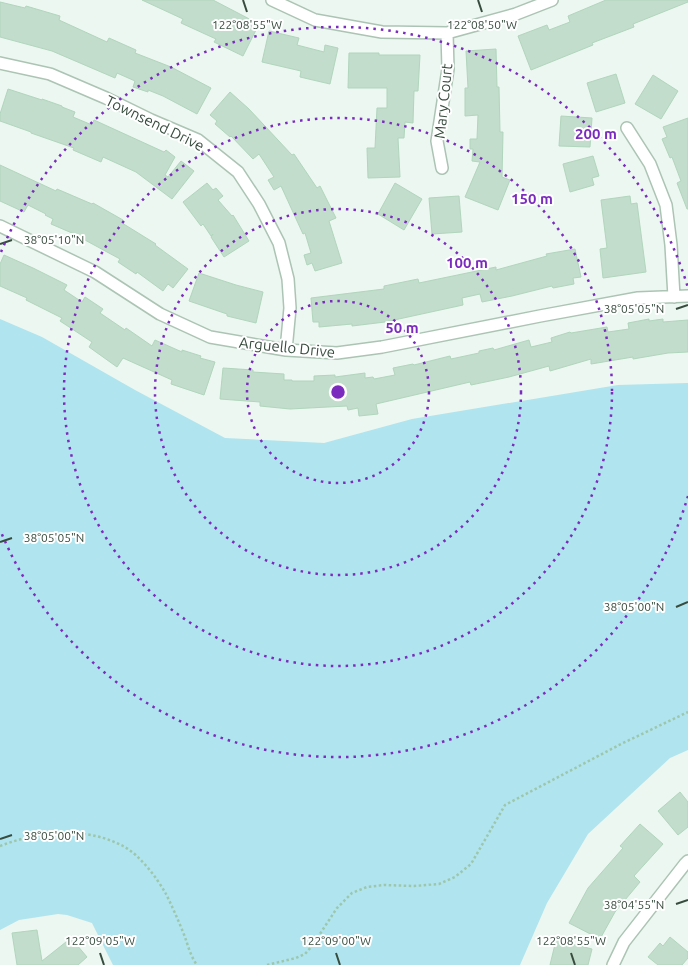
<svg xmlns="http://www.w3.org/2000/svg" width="688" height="965" viewBox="0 0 688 965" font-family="Ubuntu,sans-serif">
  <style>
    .green { fill: #b0e4ee }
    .building { fill: #c2ddcb; stroke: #b1d5bd }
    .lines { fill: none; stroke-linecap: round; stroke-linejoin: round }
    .minor-casing { stroke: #acc4b4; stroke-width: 14 }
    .path { stroke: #9cc7ac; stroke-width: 2.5; stroke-dasharray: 2.5 2.5; stroke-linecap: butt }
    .minor { stroke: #fff; stroke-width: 11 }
    .ticks { fill: none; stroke: #374c3e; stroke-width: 2 }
    .ring { fill: none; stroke: #7b2cbf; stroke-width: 2.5; stroke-dasharray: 2.5 5 }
    .labels { text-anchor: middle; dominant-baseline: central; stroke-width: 4; stroke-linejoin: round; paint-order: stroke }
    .street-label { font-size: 15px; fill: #374c3e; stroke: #fff }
    .ticks-label { font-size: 12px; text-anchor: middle; fill: #374c3e; stroke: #fff; stroke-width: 4; stroke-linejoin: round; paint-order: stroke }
    .centre { fill: #7b2cbf; stroke: #fff; stroke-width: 2.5 }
    .ring-label { font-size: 15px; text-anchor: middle; font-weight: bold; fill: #7b2cbf; stroke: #fff; stroke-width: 4; stroke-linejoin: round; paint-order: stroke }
  </style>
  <rect width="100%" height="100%" fill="#ebf7f0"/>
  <path class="green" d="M0,319L42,337L135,390L225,438L324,443L412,419L618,385L688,383V750L670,758L588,834L547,903L520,965H113L92,923L67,915L58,914L19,920L0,930Z"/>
  <path class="building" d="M142,0H213L259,24L243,56L214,42L216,39L181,23L183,19Z
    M606,0H688V2L633,24L634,27L592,43L593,45L531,70L518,36L547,25L549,30L570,22L568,16Z
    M0,2L25,8L26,6L60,16L59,20L107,42L109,38L136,50L135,53L171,67L211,88L197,114L163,96L148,90V92L133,87L135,81L117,73L115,78L52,51L0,37Z
    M269,31L299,38L297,45L324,52L325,45L338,48L330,84L300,77L301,71L262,62Z
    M496,49L497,87H499L500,132H503L502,177L510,180L498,210L465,197L480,162L472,161L473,149H470V139H477L478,115L465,116V88H468L466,51Z
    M349,53H379V55H420L418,91H414L413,123L405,122L404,138H398L400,177L368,178L367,148H375L377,108H387V88H348Z
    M616,74L625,103L596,112L587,83Z
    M653,75L678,91L661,119L635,104Z
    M8,89L42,100V99L62,106V107L75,112L73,117L92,125L94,120L164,152L166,150L175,157L165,175L168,177L181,161L194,171L172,199L136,172L103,157L101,162L73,150L74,148L31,133V132L0,121V114Z
    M230,92L249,109L292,155L294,154L317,188L320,186L336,218L329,221L342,263L315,271L312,263L307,265L304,255L311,253L305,233L303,234L281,186L274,190L268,180L274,177L259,154L253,159L231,136L230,137L215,124L217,121L210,115Z
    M561,116L592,118L590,147L559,146Z
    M688,118V209H687L677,183L681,181L672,157L670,158L662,139L667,137L663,127Z
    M593,156L599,176L592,178L594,185L570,192L563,164Z
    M0,165L56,191L57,189L92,204L93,203L123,220L122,223L156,244L155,245L188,269L173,288L168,284L163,291L137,272L136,274L118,262L120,259L72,233L51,224L53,219L45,215L46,214L28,205L24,212L0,201Z
    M207,183L213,190L216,188L223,196L218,200L232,216L233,215L249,241L224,257L211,237L213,234L211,236L203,224L201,226L183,202Z
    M395,183L422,199L404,230L378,214Z
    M459,196L462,232L432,234L429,198Z
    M630,196L631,204L637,203L646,272L603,278L600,249L607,248L601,200Z
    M575,249L581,277L573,278L574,284L553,288L552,286L512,296L482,302L480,294L462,298L463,305L385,322L352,326V324L319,327V322H313L311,298L384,289V286L418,279L419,283L496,267V270L547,256L546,254Z
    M4,255L33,268L67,285L64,290L82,302L85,297L103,309L100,313L125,330L126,328L152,346L155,340L182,352V350L201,356L200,358L215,362L204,395L171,384L172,380L123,358L117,367L89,347L92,342L60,321L62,318L26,300L27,298L0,286V264Z
    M199,273L236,285L263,292L256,323L227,316V314L189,301Z
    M649,319V321L663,319V322L688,320V352L668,353L633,359V357L591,364V359L550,371L549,366L509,377L471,385L470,382L376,404L378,414L359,416L358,408L348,410L347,406L290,409L260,406V402L220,399L223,368L253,370V372L284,374V380H292V381H314V376L335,375V377L365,373V378L373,377L374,379L395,375L393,368L413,364L414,365L450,356L451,359L479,353V351L493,348L494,350L529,340L531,347L552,342L551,338L570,332L571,333L607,327L608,332L629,329L628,323Z
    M680,792L688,802V827L678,835L658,811Z
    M640,824L663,844L634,876L640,882L615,912L600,939L569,923L588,888L623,848L620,846Z
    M37,930L42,961L71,938L87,957L78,965H17L12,933Z
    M670,937L688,952V958L682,965H658L648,957L660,943L663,946Z
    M556,940L592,949L588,965H550Z"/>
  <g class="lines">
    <g class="minor-casing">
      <path id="minor" d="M272,0L315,20L382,32L447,33L516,14L552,0
        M0,63L50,74L106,98L151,120L198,140L238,172L259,204L279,243L288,279L290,308L286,350
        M627,128L650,164L666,205L671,245L674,297
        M442,168L437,141L448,69L447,33
        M0,226L95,272L160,314L210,337L286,350L337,353L382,347L540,316L638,298L688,296
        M613,965L624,942L685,864L688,861"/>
    </g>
    <path class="path" d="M0,846C39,831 85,826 123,846C140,855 157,878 166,894C173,908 179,922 185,937C188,946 191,957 197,965
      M267,965L296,958L305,954L312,946L337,908L352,893L367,887L384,885L414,886L439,884L455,877L471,864L505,805L621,744L688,712"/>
    <use href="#minor" class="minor"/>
  </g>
  <path class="ticks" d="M243,0L247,12M478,0L482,12M0,244L12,240M676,309L688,305M0,542L12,538M676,607L688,602M0,839L12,835M676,904L688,900M100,953L104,965M336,953L340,965M571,953L575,965"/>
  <g class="ring">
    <circle cx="338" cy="392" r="91"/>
    <circle cx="338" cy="392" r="183"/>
    <circle cx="338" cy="392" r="274"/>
    <path d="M688 496A365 365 0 0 1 1 532M1 252A365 365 0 0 1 688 288"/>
  </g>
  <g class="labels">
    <g class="street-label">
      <text transform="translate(443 101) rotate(-84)">Mary Court</text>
      <text transform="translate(155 123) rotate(26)">Townsend Drive</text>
      <text transform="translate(287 347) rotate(6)">Arguello Drive</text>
    </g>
  </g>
  <g class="ticks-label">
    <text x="247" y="29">122°08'55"W</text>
    <text x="482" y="29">122°08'50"W</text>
    <text x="54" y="244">38°05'10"N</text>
    <text x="634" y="313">38°05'05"N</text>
    <text x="54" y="542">38°05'05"N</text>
    <text x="634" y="611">38°05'00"N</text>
    <text x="54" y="840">38°05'00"N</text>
    <text x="634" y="909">38°04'55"N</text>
    <text x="100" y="945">122°09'05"W</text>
    <text x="336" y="945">122°09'00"W</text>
    <text x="571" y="945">122°08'55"W</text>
  </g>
  <circle cx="338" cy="392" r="8" class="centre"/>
  <g class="ring-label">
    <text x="596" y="139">200 m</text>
    <text x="532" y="204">150 m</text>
    <text x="467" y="268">100 m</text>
    <text x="402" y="333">50 m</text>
  </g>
</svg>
